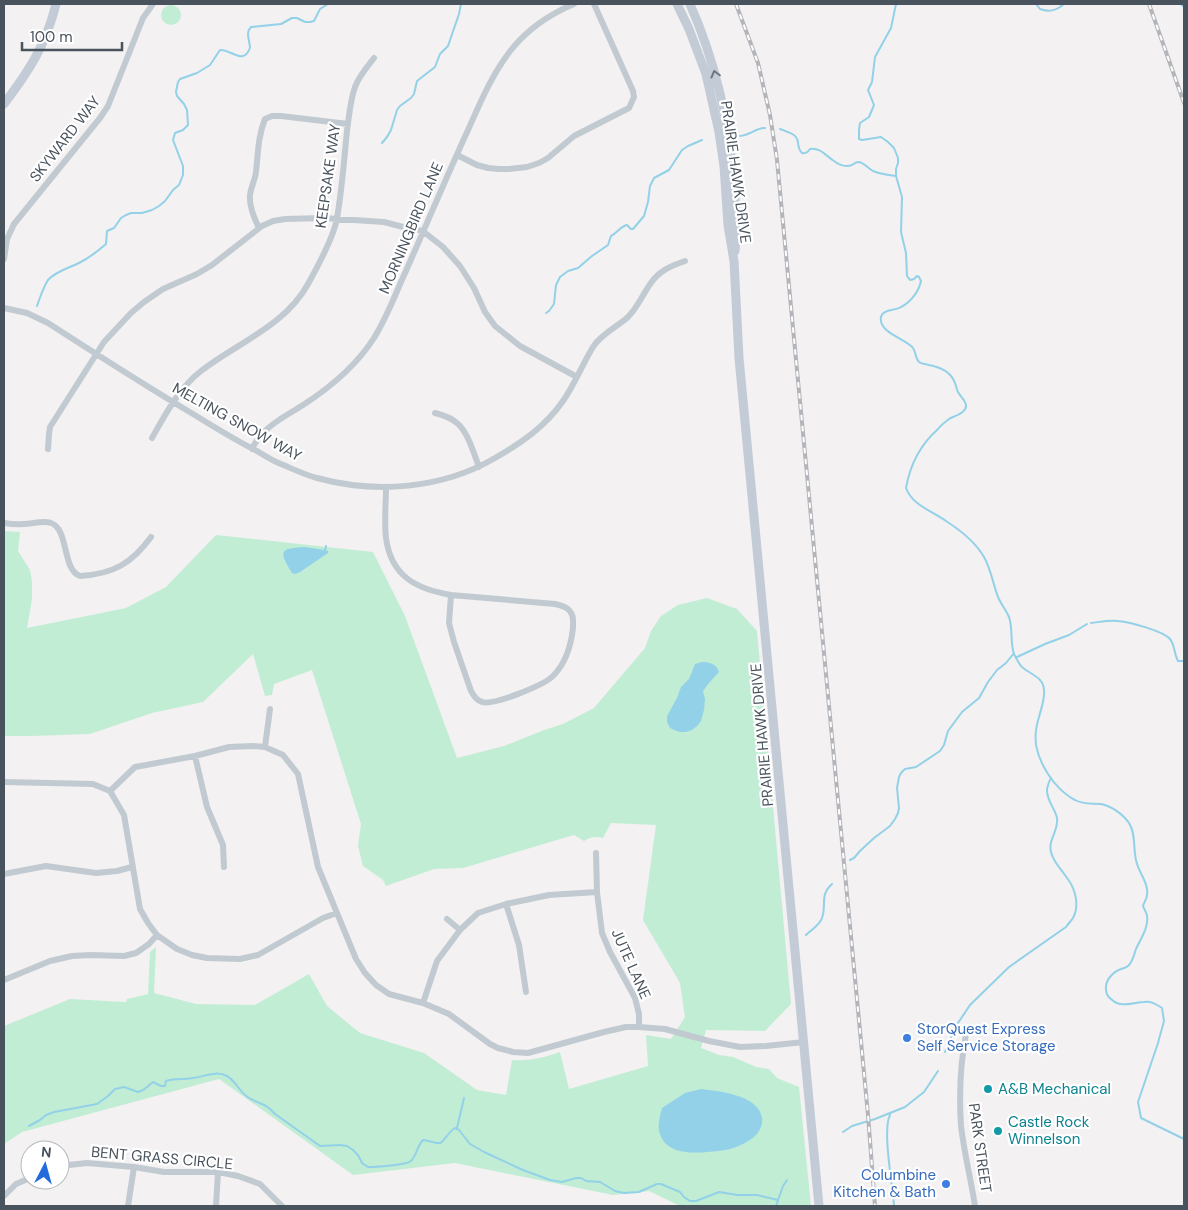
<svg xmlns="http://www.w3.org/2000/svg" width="1188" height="1210" viewBox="0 0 1188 1210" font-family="'DM Sans',sans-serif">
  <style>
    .green { fill: #c2edd5 }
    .water { fill: #92d1e8 }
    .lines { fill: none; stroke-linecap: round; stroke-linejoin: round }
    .stream { stroke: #92d1e8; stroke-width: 2 }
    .street { stroke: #c2cad1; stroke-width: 6 }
    .secondary { stroke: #c2cbd6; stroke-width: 9 }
    .rail-casing { stroke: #b3b5ba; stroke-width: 4 }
    .rail { stroke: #fff; stroke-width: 2; stroke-dasharray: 5.5; stroke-linecap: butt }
    .oneway { stroke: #6d7781 }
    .shop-dot { fill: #3f7fe0; stroke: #fff; stroke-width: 2 }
    .culture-dot { fill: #0f9aa8; stroke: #fff; stroke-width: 2 }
    .labels { text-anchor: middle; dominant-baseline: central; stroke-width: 4.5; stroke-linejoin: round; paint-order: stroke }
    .street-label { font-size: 15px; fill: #49535d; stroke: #fff }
    .shop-label { font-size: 15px; fill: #366cbe; stroke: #fff; text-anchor: start }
    .culture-label { font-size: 15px; fill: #0d838f; stroke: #fff; text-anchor: start }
  </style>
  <rect width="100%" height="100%" fill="#f3f1f1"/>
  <path class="green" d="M161 15a10 10 0 1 1 20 0a10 10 0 1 1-20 0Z
    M4,531L20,532L18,551L30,570L32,581V599L27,628L126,608L166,587L216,535L373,552L405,616L457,758L504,746L544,730L563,724L594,708L645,648L651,631L661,616L678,605L707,598L737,609L757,631L791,1004L765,1031L706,1030L701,1048L719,1055L733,1057L756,1067L769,1069L777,1078L799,1087L811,1206H680L649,1191L613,1195L455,1163L353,1175L219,1079L22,1132L4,1144V1026L70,999L126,1002L127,999L148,994L150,952L156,947L154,993L196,1004L255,1005L309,974L327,1006L360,1033L424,1053L477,1090L506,1095L512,1060C529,1061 543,1058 560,1052L569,1089L648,1066L646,1035L671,1039L685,1017L680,983L643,920L656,825L611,823L603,838C597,836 590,837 584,841L574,835L463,868L434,869L386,886L383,880L363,866L358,846L361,824L312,670L274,684L272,695L265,696L253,654L203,702L152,713L90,734L33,736H4Z"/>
  <path class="water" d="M305,547L325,550L328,551V553L300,572L295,574L292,573C278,551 280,548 305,547Z
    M702,662C709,662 717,664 719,672L709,683L703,691L705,699L704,710L701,721L697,726L692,730L686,732H680L674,730L670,728L667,722V716L677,698L681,687L689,679L695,664Z
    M701,1089C719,1091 759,1095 762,1118C763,1124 760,1131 756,1135C750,1141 740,1146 733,1148C728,1150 723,1150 718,1151C700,1153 667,1157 660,1134C657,1126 660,1116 662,1108L685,1093Z"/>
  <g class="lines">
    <path class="stream" d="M896,4L891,28L875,57L872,82L868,90L874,105L869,117L860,123L859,130V139L862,140L881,137L888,142L894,148L898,158V163L896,169V176L902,197L901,232L906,253L907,276L910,280L914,279L917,276L919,277L921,281C919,291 911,302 901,307C895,311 883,309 881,317C878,333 907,339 913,348C916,352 915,358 919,362C922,364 925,364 929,365C939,367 950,371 954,381C956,384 956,388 958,392C960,396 965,400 966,405C967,413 954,416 949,419C945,422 941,425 938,429C920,445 910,465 906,488C912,505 932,511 946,521C960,530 976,543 984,557C991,569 993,584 998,597C1001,604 1006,610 1009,617C1013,628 1010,643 1014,654C1016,658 1019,664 1022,667C1031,675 1044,677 1044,691C1045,699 1041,709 1039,717C1032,739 1036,755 1048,774C1054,784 1065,795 1075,800C1084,805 1092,803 1101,804C1111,806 1123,814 1129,823C1136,834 1133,847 1136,860C1138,872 1149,883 1147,895C1147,899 1144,902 1143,906C1144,909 1147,913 1147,916C1149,927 1140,940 1136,949C1134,954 1133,962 1128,966C1126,968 1123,968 1121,969C1113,972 1105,980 1106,989C1106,993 1108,997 1111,999C1121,1009 1133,1002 1144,1002C1151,1001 1156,1004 1162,1008L1164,1021L1158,1043L1138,1102L1141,1118L1184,1139
      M1036,4L1040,9C1050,13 1057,10 1064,4
      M1181,4L1184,7
      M780,129C785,131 793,133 796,137C800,142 796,147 802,153C806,154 808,152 810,149C820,147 826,156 834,161C839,165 846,167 852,165C855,163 856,162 859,162C864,163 868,168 873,171C880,174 888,175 896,176
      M740,136C750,135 756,128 765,128
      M382,143L387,137L391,130L397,110L400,106L411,98L414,94L417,81L435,67L440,54L448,46L459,14L461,4
      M37,306C40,297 43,288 48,280C56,271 69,268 79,263C89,258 98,251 106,244L107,231L114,228L121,218L126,215L131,213H142L152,210L159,206L165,201L173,190L179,185L183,175V166L173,140L175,133L183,130L188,125L187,110L184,104L177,96L176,92L178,82L180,79L197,73L210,65L220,50C231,49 243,66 250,48C250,41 245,33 251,27L281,24L292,18H297L305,22H310L314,21L320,9L328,4
      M546,313L549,311L554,304L556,285L560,277L568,271L578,268L592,256L608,245L611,236C617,233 621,226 627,225L631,229H633L644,216L648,202L650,186L654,178L669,170L682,150L688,146L702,140
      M325,550L326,546
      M1091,623C1100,622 1109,620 1118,621C1130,622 1163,631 1170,639C1175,645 1174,654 1178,661H1184
      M1017,657L1045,644L1069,635L1087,624
      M850,860L854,858L860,851L874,838L890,826L895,819L898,813L899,808L897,788L899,777L901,773L905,769L916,767L940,751L944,745L948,731L962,712L979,698L988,682L997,670L1006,663L1014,653
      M806,935C811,930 820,925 822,918C827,904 819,896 832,884
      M945,1052L956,1026L970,1005L1009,967L1066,927C1068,924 1071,921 1073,918C1080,905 1075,888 1067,878C1062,870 1055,864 1052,855C1046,841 1059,832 1057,818C1055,808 1046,800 1047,789C1048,785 1049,781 1051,778
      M890,1115C882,1131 893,1186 894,1206
      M29,1126L40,1120L46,1115L54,1112L97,1104L108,1096L115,1089L124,1087L138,1092C146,1090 147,1086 153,1082L161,1086H165L166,1081C176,1078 183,1080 193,1078C204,1077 216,1070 227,1076C236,1081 239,1092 249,1098C259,1104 266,1103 275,1114L320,1146L340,1145L347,1146L353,1150L358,1155L362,1163L368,1167C375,1167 407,1165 411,1161C417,1155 417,1146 423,1140C428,1140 436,1144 440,1143C444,1142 448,1132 455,1128L459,1130L470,1144L484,1152L523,1170L550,1180L562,1182L576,1178H581L586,1181L600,1182L615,1191L624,1193L639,1192L657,1184H661L680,1192L684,1197L690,1201H696L719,1192L737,1195H757L778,1200
      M457,1128L464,1098
      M843,1132L852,1126L875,1119L905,1107L924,1092L938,1071
      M776,1206L783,1186L787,1180"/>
    <path class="street" d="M457,155L477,165L488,168L499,169H509L527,167L539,163L548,158L574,136L629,108L634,97L633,91L594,4
      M259,228C254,218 249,206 250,195C251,187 255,180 256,172C258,154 258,136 265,119L272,116H281L348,124
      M4,259L7,239L14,224L100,118L108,106L143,18L153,4
      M4,308L27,313L48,323C96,354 144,385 193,414C214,427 235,440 257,451C265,456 273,461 281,464C293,469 305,475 317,478C376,494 442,489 495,458C521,443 545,427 563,401C575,384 582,365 593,347C601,334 617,327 628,317C642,303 647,281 663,271C670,266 677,264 685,261
      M435,413C443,415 451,418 457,423C468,432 474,454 479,467
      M152,438C165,415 179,388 201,371C237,343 285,326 308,284C318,266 334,237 337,218C342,190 344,160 347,131C349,117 350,101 355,87C359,76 367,67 374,58
      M48,449L49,434L50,427L104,342L131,313L144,302L163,289L197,274L212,265L262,226L273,221L285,219L323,218L384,222L411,229H416L424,232L443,247L460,266L474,288L485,312L495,326L520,346L577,377
      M252,449C255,443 258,438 263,433C274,421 289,414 303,405C331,387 356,366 374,338C387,317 395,295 405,273C426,226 446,178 468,130C480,103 492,74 511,50C527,30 550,14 574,4
      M386,487C386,503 384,521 386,538C391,576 416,589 451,595
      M4,523C10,524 17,525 23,524C32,524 43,520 51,523C69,529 62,570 80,576C114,574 132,563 151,537
      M451,595L555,604C560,605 565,606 569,610C574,615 573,621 573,628C571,646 566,663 553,676C544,685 493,706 482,702C476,700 474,696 471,691L454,642L449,623Z
      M265,747L270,709
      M195,756L207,807L223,845L224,867
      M4,782L93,784L110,791L124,815L140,909L148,923L157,935L177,949L192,955L207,958L240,959L258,955L323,918L337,913
      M110,791L135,767L195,756L229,747L253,746L265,747L283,755L298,774L318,867L356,959L365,973L376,985L389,994L423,1003L449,1014L490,1044L498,1048L513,1052L528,1053L604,1032L626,1027H639L665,1029L709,1041L740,1047L766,1046L804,1042
      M596,853L597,892L602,933L610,952L635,998L639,1014V1027
      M4,874L46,866L96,873L117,871L132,867
      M506,904L519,945L526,992
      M447,919L460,930
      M4,980L50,961L72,956L90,955L124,956L136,953L149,944L157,935
      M423,1003L437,961L460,930L478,913L506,904L549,895L597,892
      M966,1034C960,1065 959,1095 961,1126C964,1152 971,1180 975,1206
      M60,1166L87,1163L134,1167L164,1172H218L238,1176L260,1184L282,1206
      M4,1196L16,1184L30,1178
      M128,1206L134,1167
      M216,1206L218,1172"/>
    <path class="secondary" d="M677,4L689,29L706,74L719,132L724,166L728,225L734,261L739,358L819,1206
      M690,4C716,63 730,125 734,189C736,210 738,230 735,251
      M4,104C29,71 46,45 56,4"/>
    <g class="rail-casing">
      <path id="rail" d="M736,4L758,63L770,115L777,160L868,1115L875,1206
        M1149,4L1184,103"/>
    </g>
    <use href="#rail" class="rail"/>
  </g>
  <defs><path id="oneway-chevron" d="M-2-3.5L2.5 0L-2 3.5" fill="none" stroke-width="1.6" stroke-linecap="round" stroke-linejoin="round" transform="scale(1.25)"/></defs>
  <use class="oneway" href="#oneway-chevron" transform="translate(715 74) rotate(-105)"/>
  <g class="shop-dot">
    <circle cx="907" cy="1038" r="5"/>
    <circle cx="946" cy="1184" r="5"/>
  </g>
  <g class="culture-dot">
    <circle cx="988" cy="1089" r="5"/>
    <circle cx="998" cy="1131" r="5"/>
  </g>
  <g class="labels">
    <g class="street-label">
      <text transform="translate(65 139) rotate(-52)">SKYWARD WAY</text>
      <text transform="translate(736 172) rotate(82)">PRAIRIE HAWK DRIVE</text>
      <text transform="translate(328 176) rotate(-82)">KEEPSAKE WAY</text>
      <text transform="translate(411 228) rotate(-67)">MORNINGBIRD LANE</text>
      <text transform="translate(237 422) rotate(29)">MELTING SNOW WAY</text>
      <text transform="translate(762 735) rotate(-95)">PRAIRIE HAWK DRIVE</text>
      <text transform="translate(631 964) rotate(66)">JUTE LANE</text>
      <text transform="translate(980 1148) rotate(82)">PARK STREET</text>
      <text transform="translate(162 1158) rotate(5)">BENT GRASS CIRCLE</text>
    </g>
    <g class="shop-label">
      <text x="917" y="1029">StorQuest Express<tspan x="917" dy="17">Self Service Storage</tspan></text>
      <text x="936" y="1175" text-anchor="end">Columbine<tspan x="936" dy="17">Kitchen &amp; Bath</tspan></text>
    </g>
    <g class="culture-label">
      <text x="998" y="1089">A&amp;B Mechanical</text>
      <text x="1008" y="1122">Castle Rock<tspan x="1008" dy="17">Winnelson</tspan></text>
    </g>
  </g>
  <rect width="1188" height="1210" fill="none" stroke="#49535d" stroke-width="10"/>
  <g transform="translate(45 1165) rotate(6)"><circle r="24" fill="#ffffff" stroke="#b6babe"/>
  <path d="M0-4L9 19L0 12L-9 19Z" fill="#236ada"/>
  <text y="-8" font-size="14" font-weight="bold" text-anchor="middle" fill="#49535d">N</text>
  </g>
  <path d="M22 42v8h100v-8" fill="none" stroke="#49535d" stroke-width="2.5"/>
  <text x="30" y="42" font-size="15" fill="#49535d" stroke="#ffffff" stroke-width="4" paint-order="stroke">100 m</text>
</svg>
